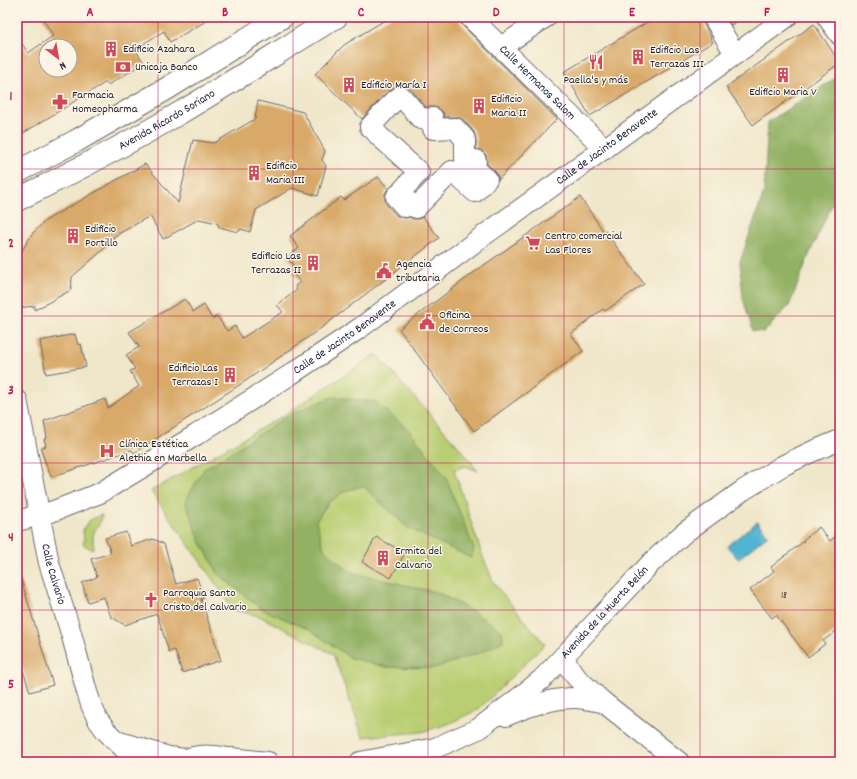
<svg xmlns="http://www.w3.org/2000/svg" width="857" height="779" viewBox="0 0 857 779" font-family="Dekko,sans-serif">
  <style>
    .green { fill: #b9ce72; stroke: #6e7856 }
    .forest { fill: #92b164; stroke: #5a6a50 }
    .water { fill: #53b4d1; stroke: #3a6b86 }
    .building { fill: #d8a968; fill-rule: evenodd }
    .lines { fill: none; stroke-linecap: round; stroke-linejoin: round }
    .street-casing { stroke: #6a676d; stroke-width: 22 }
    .primary-casing { stroke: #6a676d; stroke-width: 24 }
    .street { stroke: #fff; stroke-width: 20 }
    .primary { stroke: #fff; stroke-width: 22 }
    .grid { fill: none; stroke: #c2185b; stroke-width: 1; stroke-opacity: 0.55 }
    .labels { text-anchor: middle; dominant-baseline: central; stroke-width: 3; stroke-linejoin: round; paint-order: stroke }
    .number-label { font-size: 10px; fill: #504446 }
    .poi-label { font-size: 12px; fill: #22223b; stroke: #fcf5e5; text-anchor: start }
    .street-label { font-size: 12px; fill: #22223b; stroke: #fcf5e5 }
    .neatline { fill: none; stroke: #c2185b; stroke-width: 1.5 }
    .grid-label { font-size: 13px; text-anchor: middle; font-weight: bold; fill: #c2185b }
  </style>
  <rect width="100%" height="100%" fill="#fcf5e5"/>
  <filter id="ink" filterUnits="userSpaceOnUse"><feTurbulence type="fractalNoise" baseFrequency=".025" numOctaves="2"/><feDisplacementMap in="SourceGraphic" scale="8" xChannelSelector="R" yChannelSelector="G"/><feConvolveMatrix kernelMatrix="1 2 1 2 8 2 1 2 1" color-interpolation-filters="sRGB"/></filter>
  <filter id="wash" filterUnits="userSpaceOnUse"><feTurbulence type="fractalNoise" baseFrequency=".012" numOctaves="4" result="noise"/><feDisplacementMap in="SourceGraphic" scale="16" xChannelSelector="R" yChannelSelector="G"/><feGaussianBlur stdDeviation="0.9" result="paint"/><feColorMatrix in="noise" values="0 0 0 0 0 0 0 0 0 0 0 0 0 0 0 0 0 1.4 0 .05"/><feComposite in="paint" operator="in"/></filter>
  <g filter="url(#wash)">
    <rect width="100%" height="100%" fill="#f0e7ca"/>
    <path class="green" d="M376,354L473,463L472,464L478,471L465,466L454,470L482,555L494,583L504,596L545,644L479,709L448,724L422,732L363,737L333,654L259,616L234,610L151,491L286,414L348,373Z
      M102,515C102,521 98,525 95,530C92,536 93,542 94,548L91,549L83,544C85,539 83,536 83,531C84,522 95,517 102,515Z"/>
    <path class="forest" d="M840,75V197L833,202L809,255L789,306L764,332L753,331L743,299L740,262L764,192L768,122Z
      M332,397L375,402L409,430L446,477L474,549L471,558L408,528L363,486L345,491L328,503L316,521L324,549L350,572L439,593L473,612L502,631L503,641L479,653L435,668L385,667L351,658L310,630L262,609L219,575L200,541L185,501L204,469L291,414Z"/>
    <path class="water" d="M757,522L768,535L738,559L727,546Z"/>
    <g id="blocks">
      <path class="building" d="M42,17H213L170,42L164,31L135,49L144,63L108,85L106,82L17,137V36L28,53L53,36ZM46,46H70V70H46Z
        M390,17H457L462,25L557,119L498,180V175L494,170L487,164L486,155L482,151L476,149V139L474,132L464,120L460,118L455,117H444L443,112L438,108L432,107H426L410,88L405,85H400L394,87L384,95L362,119L315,74L344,45Z
        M656,17H702L703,23L711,37L710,38L713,42L590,116L564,72Z
        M726,17H745L731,25Z
        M814,24L840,63L753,125L726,87Z
        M258,101L303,112L325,151L322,160L326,166L318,196L292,188L256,210L250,232L241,229L238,232L219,227L217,223L199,219L163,239L150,216L113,237L114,240L72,277L71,290L35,310V306L17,308V261L23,249L32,234L45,221L60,212L145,164L178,203L193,140L214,143L255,119Z
        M378,177L388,188L385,194V200L387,205L396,215L400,217L405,218L410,217L413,219H418L423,217L439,238L324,326L244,382L134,453L132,450L51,477L43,456L41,448L46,446L44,439L47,438L44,421L105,399L108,408L139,386L130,371L135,369L126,355L139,347L129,332L185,299L193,312L204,305L212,319L217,316L227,331L235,326L242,338L283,312L277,305L297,290L295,286L300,282L292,272L296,269L287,257L299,248L290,236L341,197L344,200Z
        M580,197L604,232L605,231L644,284L605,311L603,309L571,334L583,351L474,431L399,329L480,268Z
        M75,334L78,345L81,344L86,367L46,374L40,341Z
        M819,527L830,541L840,533V628L823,641L825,644L808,657L776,615L772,618L750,590L774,571L771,567L804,541L803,540Z
        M126,532L131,546L153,539L164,544L176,584L197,578L204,598L201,599L221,660L182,673L175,650L169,652L157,614L125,625L111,617L104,597L88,602L82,583L97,577L91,559L111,553L105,538Z
        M376,537L405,553L391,578L362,562Z
        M17,579H21L53,685L30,692L17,652Z"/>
    </g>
  </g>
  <g filter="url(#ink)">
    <use href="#blocks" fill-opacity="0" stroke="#6a676d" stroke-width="1"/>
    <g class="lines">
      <g class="street-casing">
        <g id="street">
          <path id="s1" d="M470,17L605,149"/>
          <path d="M713,17L735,54"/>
          <path d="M827,17L840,35"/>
          <path d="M501,47L546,17"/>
          <path d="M401,96L421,119L433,118V129L455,128L465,139V160H476L475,169L487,179L475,192L452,171L416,208L412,203L405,207L396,197L419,172L379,136L374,130L370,127L392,103Z"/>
          <path id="s2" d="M17,400L49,563L71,633L87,692L92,707L98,720L106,731L138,762"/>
          <path id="s3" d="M17,521L51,512L100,493L196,435L290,375L360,328L479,239L787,17"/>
          <path d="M564,656L568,666L577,678L603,702L679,762"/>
          <path d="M506,716C528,706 551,698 575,698C584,698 594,701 603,702"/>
          <path d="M120,742L169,757L185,759"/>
          <path d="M231,758L268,762"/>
          <path d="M179,762C196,753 222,754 239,762"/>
          <path id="s4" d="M360,762L435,748L478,729L520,697L542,679L564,656L651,563L684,533L742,491L782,466L811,452L840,440"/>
        </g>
      </g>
      <g class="primary-casing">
        <g id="primary">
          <path d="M17,172L76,141L168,88L282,17"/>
          <path id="s5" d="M17,200C71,173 126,145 178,114C231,83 283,49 336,17"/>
        </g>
      </g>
      <use href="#street" class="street"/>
      <use href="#primary" class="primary"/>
    </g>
  </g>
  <path class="grid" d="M158,17V762M293,17V762M428,17V762M564,17V762M700,17V762M17,169H840M17,316H840M17,463H840M17,610H840"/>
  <defs>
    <g id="building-bare" transform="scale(1.2)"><path d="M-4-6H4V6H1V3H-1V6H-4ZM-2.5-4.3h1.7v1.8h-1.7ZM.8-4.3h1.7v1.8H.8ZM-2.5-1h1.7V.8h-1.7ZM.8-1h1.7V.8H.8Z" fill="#d1495b" stroke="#fcf5e5" stroke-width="2.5" paint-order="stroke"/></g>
    <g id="restaurant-bare" transform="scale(1.2)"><path d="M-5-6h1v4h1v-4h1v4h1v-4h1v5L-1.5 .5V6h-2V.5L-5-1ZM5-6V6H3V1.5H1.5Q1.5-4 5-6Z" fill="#d1495b" stroke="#fcf5e5" stroke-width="2.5" paint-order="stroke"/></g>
    <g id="bank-bare" transform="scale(1.2)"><path d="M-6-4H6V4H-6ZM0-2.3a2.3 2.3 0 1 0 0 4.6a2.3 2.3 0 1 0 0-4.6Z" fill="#d1495b" stroke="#fcf5e5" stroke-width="2.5" paint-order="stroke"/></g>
    <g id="pharmacy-bare" transform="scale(1.2)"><path d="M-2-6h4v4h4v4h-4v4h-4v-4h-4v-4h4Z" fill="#d1495b" stroke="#fcf5e5" stroke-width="2.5" paint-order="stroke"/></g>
    <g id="supermarket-bare" transform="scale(1.2)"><path d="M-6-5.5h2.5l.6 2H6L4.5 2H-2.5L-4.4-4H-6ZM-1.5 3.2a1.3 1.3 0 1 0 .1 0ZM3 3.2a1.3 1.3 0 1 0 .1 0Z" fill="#d1495b" stroke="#fcf5e5" stroke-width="2.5" paint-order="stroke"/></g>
    <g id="civic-bare" transform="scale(1.2)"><path d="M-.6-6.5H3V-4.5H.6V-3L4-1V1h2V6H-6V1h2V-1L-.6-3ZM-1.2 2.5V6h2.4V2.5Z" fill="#d1495b" stroke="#fcf5e5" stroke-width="2.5" paint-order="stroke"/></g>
    <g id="hospital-bare" transform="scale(1.2)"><path d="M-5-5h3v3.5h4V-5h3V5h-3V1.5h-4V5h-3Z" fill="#d1495b" stroke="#fcf5e5" stroke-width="2.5" paint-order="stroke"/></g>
    <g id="church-bare" transform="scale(1.2)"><path d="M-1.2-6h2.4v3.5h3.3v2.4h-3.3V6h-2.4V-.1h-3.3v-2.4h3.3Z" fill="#d1495b" stroke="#fcf5e5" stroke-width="2.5" paint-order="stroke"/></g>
  </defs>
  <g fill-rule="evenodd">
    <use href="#building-bare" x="111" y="49"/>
    <use href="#building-bare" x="638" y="57"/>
    <use href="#restaurant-bare" x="596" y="62"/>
    <use href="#bank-bare" x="123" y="67"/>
    <use href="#building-bare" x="783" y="75"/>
    <use href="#building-bare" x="349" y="85"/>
    <use href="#pharmacy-bare" x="60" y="102"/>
    <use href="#building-bare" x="479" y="106"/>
    <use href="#building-bare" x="254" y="173"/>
    <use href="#building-bare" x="73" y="236"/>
    <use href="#supermarket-bare" x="533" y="243"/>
    <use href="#building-bare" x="313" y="263"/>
    <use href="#civic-bare" x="384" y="271"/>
    <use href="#civic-bare" x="427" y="322"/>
    <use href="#building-bare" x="230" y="375"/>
    <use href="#hospital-bare" x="107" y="451"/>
    <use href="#building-bare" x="383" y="558"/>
    <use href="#church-bare" x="151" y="600"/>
  </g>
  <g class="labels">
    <g class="number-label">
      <text x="784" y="596">18</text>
    </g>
    <g class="poi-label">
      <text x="123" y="49">Edificio Azahara</text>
      <text x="650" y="50">Edificio Las<tspan x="650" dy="14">Terrazas III</tspan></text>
      <text x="135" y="67">Unicaja Banco</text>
      <text x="596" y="80" text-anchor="middle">Paella's y más</text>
      <text x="361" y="85">Edificio María I</text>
      <text x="783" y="92" text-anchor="middle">Edificio Maria V</text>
      <text x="72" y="95">Farmacia<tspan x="72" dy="14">Homeopharma</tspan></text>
      <text x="491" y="99">Edificio<tspan x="491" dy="14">Maria II</tspan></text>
      <text x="266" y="166">Edificio<tspan x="266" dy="14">Maria III</tspan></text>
      <text x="85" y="229">Edificio<tspan x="85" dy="14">Portillo</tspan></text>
      <text x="545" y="236">Centro comercial<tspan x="545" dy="14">Las Flores</tspan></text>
      <text x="301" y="256" text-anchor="end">Edificio Las<tspan x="301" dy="14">Terrazas II</tspan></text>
      <text x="396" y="264">Agencia<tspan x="396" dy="14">tributaria</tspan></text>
      <text x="439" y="315">Oficina<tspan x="439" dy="14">de Correos</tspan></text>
      <text x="218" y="368" text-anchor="end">Edificio Las<tspan x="218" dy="14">Terrazas I</tspan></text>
      <text x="119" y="444">Clínica Estética<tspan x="119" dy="14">Alethia en Marbella</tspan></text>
      <text x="395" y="551">Ermita del<tspan x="395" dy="14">Calvario</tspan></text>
      <text x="163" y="593">Parroquia Santo<tspan x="163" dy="14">Cristo del Calvario</tspan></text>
    </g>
    <g class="street-label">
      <text stroke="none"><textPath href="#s1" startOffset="94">Calle Hermanos Salom</textPath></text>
      <text stroke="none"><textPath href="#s5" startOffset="170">Avenida Ricardo Soriano</textPath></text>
      <text stroke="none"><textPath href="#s3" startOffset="702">Calle de Jacinto Benavente</textPath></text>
      <text stroke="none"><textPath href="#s3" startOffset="378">Calle de Jacinto Benavente</textPath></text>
      <text stroke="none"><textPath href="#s2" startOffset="178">Calle Calvario</textPath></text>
      <text stroke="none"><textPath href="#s4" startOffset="296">Avenida de la Huerta Belón</textPath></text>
    </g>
  </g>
  <rect width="857" height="779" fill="none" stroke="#fcf5e5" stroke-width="44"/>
  <g transform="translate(58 58) rotate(149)"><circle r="19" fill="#fcf5e5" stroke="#a5a1a1"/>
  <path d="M0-3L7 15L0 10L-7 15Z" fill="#d1495b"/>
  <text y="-6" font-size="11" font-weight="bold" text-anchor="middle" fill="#22223b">N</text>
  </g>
  <rect x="22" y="22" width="813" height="735" class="neatline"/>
  <g class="grid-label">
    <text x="90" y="16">A</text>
    <text x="225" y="16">B</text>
    <text x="361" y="16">C</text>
    <text x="496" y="16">D</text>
    <text x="632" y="16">E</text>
    <text x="767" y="16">F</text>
    <text x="11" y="100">1</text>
    <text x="11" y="247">2</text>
    <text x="11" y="394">3</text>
    <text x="11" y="541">4</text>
    <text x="11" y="688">5</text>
  </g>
</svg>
